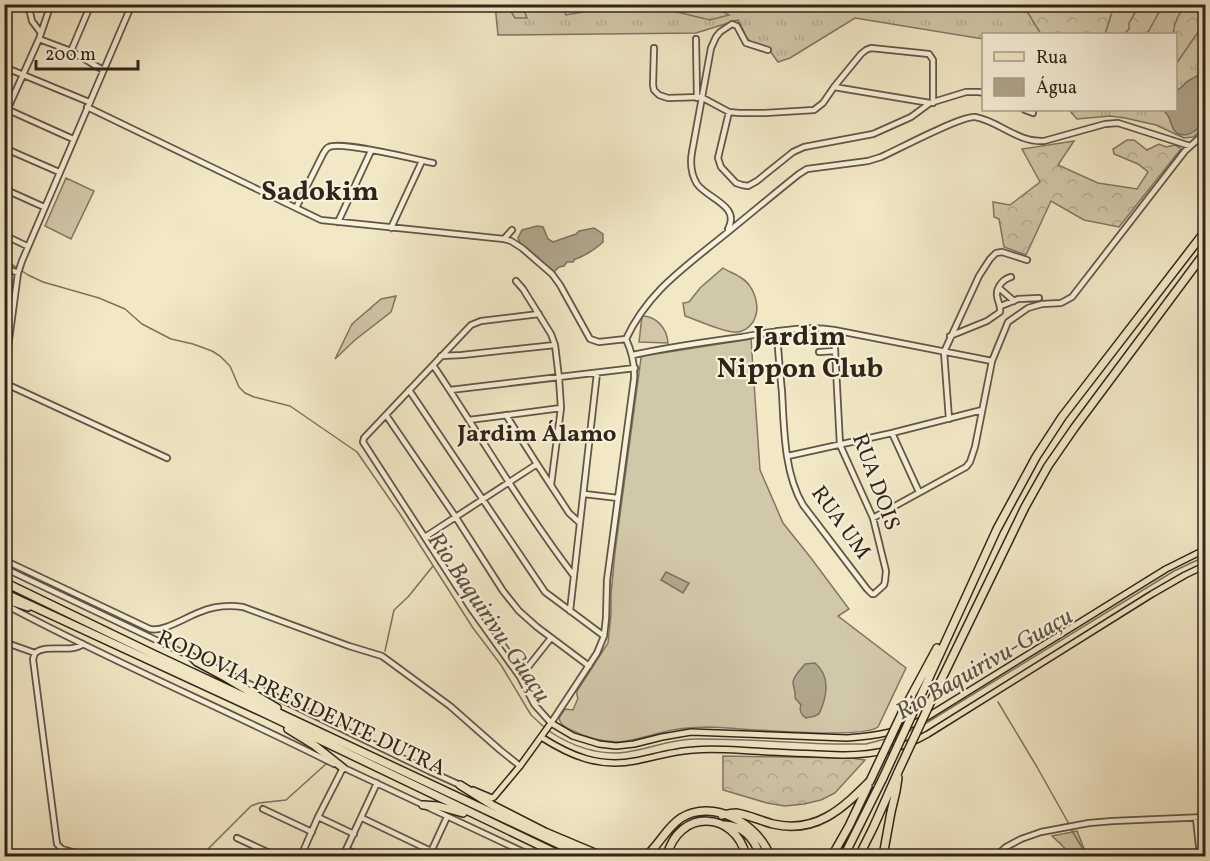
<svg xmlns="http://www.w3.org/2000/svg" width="1210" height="861" viewBox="0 0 1210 861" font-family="Vollkorn,serif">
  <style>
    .grass { fill: url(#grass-tufts); stroke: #807662; stroke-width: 1.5 }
    .forest { fill: url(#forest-crowns); stroke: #807662; stroke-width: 1.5 }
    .pitch { fill: #d1c7a9; stroke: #807662; stroke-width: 1.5 }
    .water { fill: #b0a68c; stroke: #7c725f; stroke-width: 1.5 }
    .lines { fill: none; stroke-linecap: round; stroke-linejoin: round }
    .stream { stroke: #7c725f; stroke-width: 1.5 }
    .minor-casing { stroke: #605646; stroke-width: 8 }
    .major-casing { stroke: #2f251b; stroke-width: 8 }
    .highway-casing { stroke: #2f251b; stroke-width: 10 }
    .minor { stroke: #f7f0da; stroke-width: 4.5 }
    .major { stroke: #f2e8c6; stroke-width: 5 }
    .highway { stroke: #f2e8c6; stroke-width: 7 }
    .highway-bridge-casing { stroke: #2f251b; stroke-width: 10; stroke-linecap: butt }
    .highway-bridge { stroke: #f2e8c6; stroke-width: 7 }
    .labels { text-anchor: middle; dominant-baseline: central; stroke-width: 4.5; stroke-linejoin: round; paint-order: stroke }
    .street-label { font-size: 22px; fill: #2f251b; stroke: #f7f0da }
    .neighbourhood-label { font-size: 24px; font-weight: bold; fill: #2f251b; stroke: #f7f0da }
    .water-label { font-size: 24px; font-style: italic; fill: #5c5243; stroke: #f7f0da }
    .district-label { font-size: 28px; font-weight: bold; fill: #2f251b; stroke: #f7f0da }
  </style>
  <defs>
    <pattern id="grass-tufts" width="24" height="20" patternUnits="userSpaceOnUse" patternTransform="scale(1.5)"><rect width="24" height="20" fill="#d1c7a9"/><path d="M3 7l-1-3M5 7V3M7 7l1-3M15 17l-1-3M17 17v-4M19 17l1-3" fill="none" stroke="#b4ab91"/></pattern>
    <pattern id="forest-crowns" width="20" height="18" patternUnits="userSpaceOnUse" patternTransform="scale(1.5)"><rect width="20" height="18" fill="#d1c7a9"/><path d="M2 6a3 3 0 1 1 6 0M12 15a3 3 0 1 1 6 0" fill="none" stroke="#b4ab91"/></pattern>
  </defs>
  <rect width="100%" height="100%" fill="#f2e8c6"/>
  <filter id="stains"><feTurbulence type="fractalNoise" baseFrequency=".00333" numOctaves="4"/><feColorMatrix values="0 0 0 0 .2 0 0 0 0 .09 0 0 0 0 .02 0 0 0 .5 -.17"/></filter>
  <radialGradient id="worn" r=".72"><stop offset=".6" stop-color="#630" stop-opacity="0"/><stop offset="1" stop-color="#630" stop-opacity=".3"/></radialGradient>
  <path class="grass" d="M495,5H1205V120L1200,131L1193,137L1184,138L1156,125L1125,118L1110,116L1077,119L1069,110H1176V34H984L983,39L855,18L790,58L778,62L768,48L752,43L747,38L738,20L696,33L498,35Z
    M396,296L391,312L355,340L335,359L352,324L381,299Z"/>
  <path class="forest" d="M1140,4L1163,5L1147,34H1124L1129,29V23Z
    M507,5H522L527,18H515Z
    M562,5H710L729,15L710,20L652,6L624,5L566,15Z
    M1023,5H1118L1113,9L1105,34H1041Z
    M1188,5H1205V22L1176,64V34H1173C1174,23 1179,11 1188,5Z
    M1127,140H1134L1147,150L1159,144L1166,147L1175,145L1181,149L1119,227L1084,220L1051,201L1026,255L1004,247L999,219L994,217L993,202L1010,205L1040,182L1022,149L1074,141L1058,165L1098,183L1137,189L1148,172L1138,164L1114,154L1113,149Z
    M723,756L851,758L865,760L835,793L821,800L804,804L785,806L767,803L723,790Z
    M1077,831L1087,856H1073L1052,836Z"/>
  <path class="pitch" d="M66,178L94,191L71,239L45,226Z
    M723,268C729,272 734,273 740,277C754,285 762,307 753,322C749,328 742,333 734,332C723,332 697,320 685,316L683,303L689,302L700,288Z
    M642,316C656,316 667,328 668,343L639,342Z
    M751,339L760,470L783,523L811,558L849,609L838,616L906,668L878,727C861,740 738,728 710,727C693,727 676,728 660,733C646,736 634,741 619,742C603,742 585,737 571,730C565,727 560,725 559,718L565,709L573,710L578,698L577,696V691L608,643L611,614V594L615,552L641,358L643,356Z"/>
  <path class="water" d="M1205,73C1206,83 1208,109 1205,117C1201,127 1191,138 1179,134C1170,131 1172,116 1164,111L1167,110H1176V94L1177,90C1183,88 1183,84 1188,81C1193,78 1200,74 1205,73Z
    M537,226L543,227L548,239L553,242L576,234L579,231L594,228L603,234V242C597,248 583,257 575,259L573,262H567L564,266L559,267L553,273L520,243L518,238L522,230Z
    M666,572L689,583L683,593L661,580Z
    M815,663C831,676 827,697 819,714L815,716L806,718C801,715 799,710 801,705L795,698C796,692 793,687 793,682C794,675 801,669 805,664Z"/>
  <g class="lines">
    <path class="stream" d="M4,259L28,275L43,282L99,298L125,309L142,324L171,339L193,344L212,351L220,356L230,366L239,387L245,393L254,397L290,406L357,452L400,514L473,628L501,665L531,715L545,728
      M385,651L394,610L408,597L433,566
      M998,702L1037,767L1069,824
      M923,725L1174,571L1206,556
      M549,731C571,746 599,756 627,752C650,749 671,739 694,739C745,738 795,744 846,744H866L885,739
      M907,732L916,728
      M1071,829L1087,856
      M201,856L251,806L259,803L286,800L326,764"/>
    <g class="minor-casing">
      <path id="minor" d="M28,4L32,21L41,33
        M39,39L71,51L103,70
        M696,39L697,98
        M654,48L653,85L654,90L659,95L668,98L701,97L729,112L739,113H765L814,110L823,103L834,87L861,54L866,50L871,48L929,54L933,60V103
        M71,51L91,4
        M4,67L89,102
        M834,87L930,103
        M87,107L321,220L504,239L511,241L522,248L552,274L560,285L590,339L599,342L626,339
        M4,108L73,139
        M1025,110L1033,113
        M729,112L718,158L721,167L736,183L742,185L748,186L757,181L793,152L804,147L873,134L911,117L930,103L966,92H979L984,93
        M4,117L39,39L51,4
        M4,148L59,172
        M4,189L44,207
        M296,208L323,154C325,151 326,148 329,147C342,141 415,159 433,163
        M338,222L371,151
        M391,228L422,161
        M728,229C741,206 708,199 697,184C691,174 690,163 692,152L711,48L716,37L720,32L732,24L737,26L746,43L768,50
        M4,235L27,246
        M504,239L512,230
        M4,267L18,273
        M516,281L523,289L551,334L555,345L559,378L561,408L551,485
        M999,288L1014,301
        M1001,306L1018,299L1039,298
        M539,314L481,321L471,325L364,438L363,442L472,610L520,677L534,704L551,723L597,653L604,636L606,618L607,580L634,379C635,364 632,352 626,339
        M777,331C778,352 780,372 782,392C784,428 784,473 803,505L867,589L872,594H874L884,585L885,581L886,571L873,518L840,445L834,330
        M950,336L987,321L1000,312C1001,305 998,303 997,296C996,287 1003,279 1011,277
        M626,339C646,296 677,273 713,244C742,221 770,197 799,174L807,169L868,161L881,157C897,150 962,115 975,117C999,121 1018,143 1044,141L1105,124L1118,123L1190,146
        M819,352L835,351
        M633,355C669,347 705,342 742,337C772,332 804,325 834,330L992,361
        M441,356L462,355L555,345
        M433,365C480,435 523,509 574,576
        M4,377L18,273L22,261L132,4
        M4,383L167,458
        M409,390L545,592L604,636
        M450,390L635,368
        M386,415L455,516L503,591L519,611L537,627L589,666
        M506,415L537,464L569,513L580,523
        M949,419L944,352L979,276L990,259L996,253L1002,252L1027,260
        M469,420L561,408
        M892,433L919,492
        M788,456L892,433L982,410
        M584,494L618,498
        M873,518L966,467L970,462L975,447L992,361L1008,322L1028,308L1042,304L1061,303L1072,297L1185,151L1206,132
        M425,537L537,464
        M4,560L150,629C164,632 186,617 200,612C214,606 228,605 243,607L349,646L382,656L450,706L500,750L520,766
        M4,568L194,658
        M4,604C112,662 225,709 334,764
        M570,611L597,373
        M4,642L35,653
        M35,653L33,659L57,844L62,849L87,856
        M35,653C48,643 70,654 83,644
        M210,665L429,771L460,785
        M520,677L551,638
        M342,767L404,796L532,856
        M263,809L312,832
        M318,817L354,834
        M1203,817L1206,847
        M362,818L431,851
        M1196,818L1200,856
        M237,838L276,856
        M347,850L361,856
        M301,856L318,817L343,768
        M343,856L377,783
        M429,856L447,817
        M996,856L1006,847L1021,839L1041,832L1089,823L1113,821L1206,817"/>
    </g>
    <g class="major-casing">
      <path id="major" d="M541,737C571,756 599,768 635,761C655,757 674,751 694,750C713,748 733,750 753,751C783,753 814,754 844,755C875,755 902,749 928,734L1152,594L1185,575L1206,565
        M473,790L492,798L494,797L520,766L551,723L573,736L599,744L616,746L634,744L662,737L691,732L847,738C878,736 899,732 927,717L1166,569L1206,549"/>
    </g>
    <g class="highway-casing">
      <path id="highway" d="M4,582L151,653L584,856
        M4,593L266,714L562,856
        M4,599L28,607
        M192,657L197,662L225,677L277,708
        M932,699L1025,507L1048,466L1075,427L1206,251
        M917,704L997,529L1036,457L1062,417L1206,230
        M903,711L937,648
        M288,729L314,745L343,768
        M460,785L492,805L545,832L602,856
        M423,805L438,806L463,813
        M722,815C727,814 732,813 736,813C749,815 761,821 773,824C816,834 842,809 870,781
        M725,825C744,826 755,840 760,856
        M646,856C659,845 666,828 681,818C713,798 758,824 770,856
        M667,856C678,809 735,810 746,856
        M832,856L849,826L868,786
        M844,856L883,778
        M859,856L873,828L898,772
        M883,856L891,812L896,791L898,778"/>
    </g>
    <use href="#minor" class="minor"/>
    <use href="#major" class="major"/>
    <use href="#highway" class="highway"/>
    <g class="highway-bridge-casing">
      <path id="highway-bridge" d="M898,772L932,699
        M883,778L917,704
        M870,781L903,711"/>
    </g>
    <use href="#highway-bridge" class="highway-bridge"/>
  </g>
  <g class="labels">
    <g class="street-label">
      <text transform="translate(875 482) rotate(70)">RUA DOIS</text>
      <text transform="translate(840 523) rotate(54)">RUA UM</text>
      <text transform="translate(301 704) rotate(25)">RODOVIA PRESIDENTE DUTRA</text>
    </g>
    <g class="neighbourhood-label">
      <text x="537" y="435">Jardim Álamo</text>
    </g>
    <g class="water-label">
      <text transform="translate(488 618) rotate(56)">Rio Baquirivu-Guaçu</text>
      <text transform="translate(985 665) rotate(-30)">Rio Baquirivu-Guaçu</text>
    </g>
    <g class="district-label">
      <text x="320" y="192">Sadokim</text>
      <text x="800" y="337">Jardim<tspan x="800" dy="32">Nippon Club</tspan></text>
    </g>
  </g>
  <rect width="1210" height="861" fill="none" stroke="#f2e8c6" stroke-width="24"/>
  <rect x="6" y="6" width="1198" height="849" fill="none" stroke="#2f251b" stroke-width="3"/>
  <rect x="12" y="12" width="1186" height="837" fill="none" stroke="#2f251b" stroke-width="1.5"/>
  <rect x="982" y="33" width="195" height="78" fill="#f7f0da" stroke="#a79f8e" stroke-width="1.5"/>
  <rect x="994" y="52" width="30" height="9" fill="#f2e8c6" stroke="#a79f8e" stroke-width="1.5"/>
  <text x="1036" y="63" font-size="18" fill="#2f251b">Rua</text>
  <rect x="994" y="78" width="30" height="18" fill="#b0a68c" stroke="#a79f8e" stroke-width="1.5"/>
  <text x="1036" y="93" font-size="18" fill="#2f251b">Água</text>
  <path d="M36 60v9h102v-9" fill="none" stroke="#2f251b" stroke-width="3"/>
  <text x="45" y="60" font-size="18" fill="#2f251b" stroke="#f7f0da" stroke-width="4.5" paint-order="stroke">200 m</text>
  <rect width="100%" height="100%" filter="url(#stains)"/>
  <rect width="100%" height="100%" fill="url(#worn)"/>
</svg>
